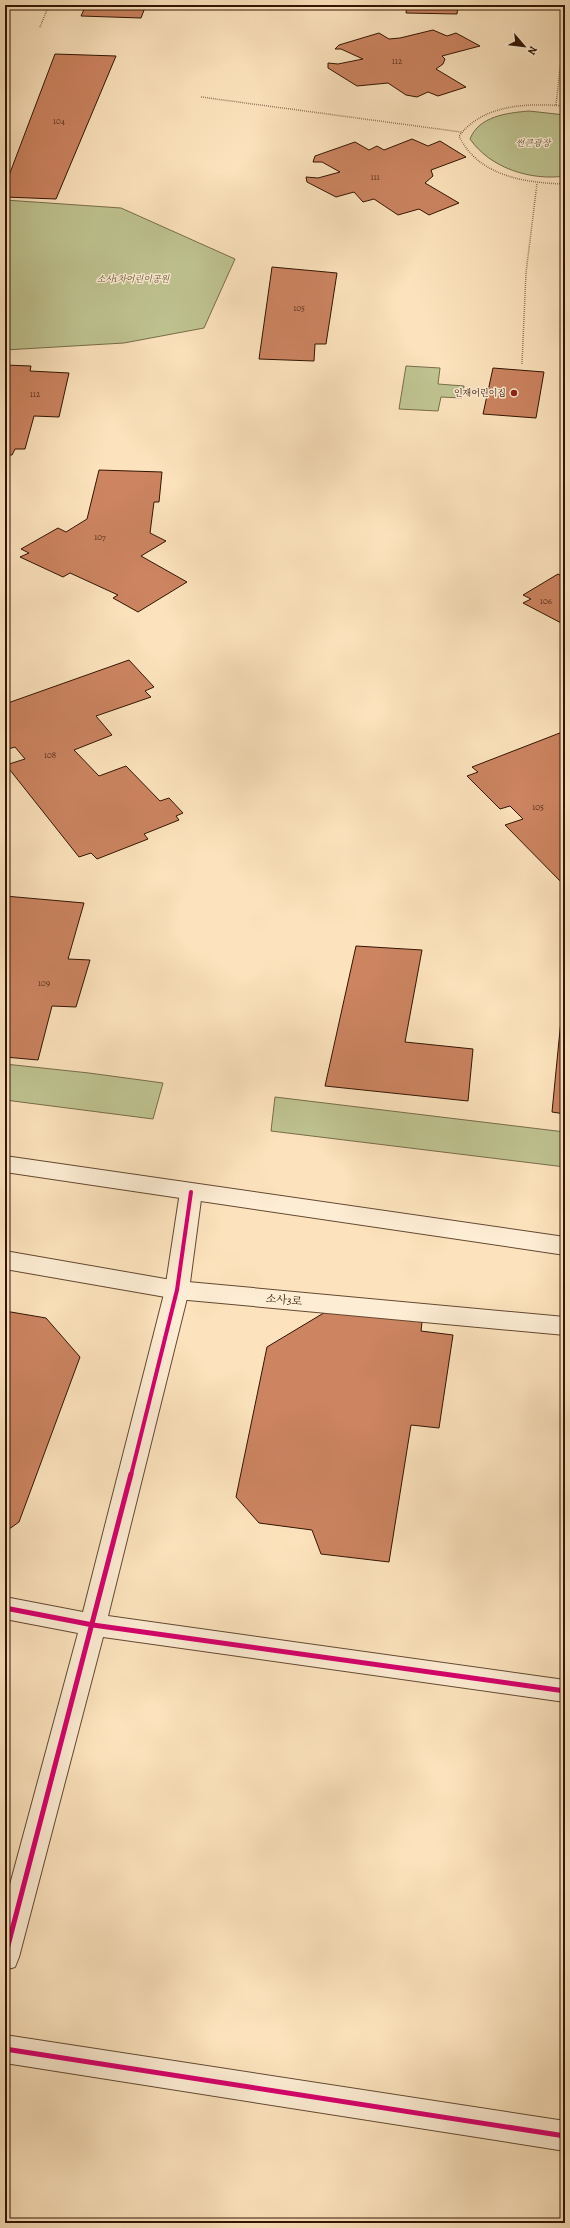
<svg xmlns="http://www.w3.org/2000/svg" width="570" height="2228" viewBox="0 0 570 2228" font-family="Alegreya,'Noto Serif KR',serif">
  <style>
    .green { fill: #bfc491; stroke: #786c4a }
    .building { fill: #cc8461; stroke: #321402 }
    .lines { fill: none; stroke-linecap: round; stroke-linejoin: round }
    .minor-casing { stroke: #644831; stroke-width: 2 }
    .tertiary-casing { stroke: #644831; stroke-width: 2 }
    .path { stroke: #321402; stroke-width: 1.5; stroke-dasharray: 0.5 1.5; stroke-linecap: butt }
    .minor { fill: #fdedd4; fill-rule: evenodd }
    .tertiary { fill: #fdedd4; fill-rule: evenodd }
    .cycleway-far1-casing { stroke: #fdedd4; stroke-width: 6 }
    .cycleway-casing { stroke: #fdedd4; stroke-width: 8 }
    .cycleway-far1 { stroke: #d6006c; stroke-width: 4 }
    .cycleway { stroke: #d6006c; stroke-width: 5 }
    .poi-dot { fill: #8f2418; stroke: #fdedd4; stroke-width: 1.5 }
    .labels { text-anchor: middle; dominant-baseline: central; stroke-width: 3; stroke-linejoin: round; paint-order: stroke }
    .number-label { font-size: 9px; fill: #58301a }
    .far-park-label { font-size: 9px; font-style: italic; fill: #635234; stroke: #fdedd4 }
    .far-poi-label { font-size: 9px; fill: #321402; stroke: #fdedd4; text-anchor: end }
    .street-label { font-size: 11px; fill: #321402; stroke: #fdedd4 }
  </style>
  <rect width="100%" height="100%" fill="#fce3bd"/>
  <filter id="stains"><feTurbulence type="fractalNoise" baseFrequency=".005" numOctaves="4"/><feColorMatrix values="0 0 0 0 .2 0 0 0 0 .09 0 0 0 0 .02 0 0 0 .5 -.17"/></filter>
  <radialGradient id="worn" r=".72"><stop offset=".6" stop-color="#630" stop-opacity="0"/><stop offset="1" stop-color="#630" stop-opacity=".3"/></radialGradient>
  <path class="green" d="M529,111L565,115V176C531,181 490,168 470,139C479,116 507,113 529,111Z
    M5,200L121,208L235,259L204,328L124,343L5,350Z
    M406,366L440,368L438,384L464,386L462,398L441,397L438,411L399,409Z
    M5,1064L89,1073L163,1083L153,1119L5,1100Z
    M275,1097L565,1132V1167L271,1131Z"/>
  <path class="building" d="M86,5H146L141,18L81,16Z
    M407,5H458L457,14L406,13Z
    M433,30L447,36L456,33L480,46L442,56L445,59L443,64L436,69L466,87L438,96L428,92L417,97L406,95L388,83L357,86L328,68V63L338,64L363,59L341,49H335L339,45L379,33L389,39L400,38Z
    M55,54L116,56L56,199L5,197V186Z
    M412,139L428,146L440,141L466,157L431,170L433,176L425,183L459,203L429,215L419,209L398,215L374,199L363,202L354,192L336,197L307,182L306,177L318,178L340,172L322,162H313L315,156L355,142L369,150L377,146L384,150Z
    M272,267L337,273L326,344H315L314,361L259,359Z
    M5,365L31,366L30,371L69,373L59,417L34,416L25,449H15L12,455H5Z
    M493,368L544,372L536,418L483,414Z
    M99,470L162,472L159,502H154L150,533L166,541L141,556L187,582L138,612L113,598L118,595L70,573L63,577L20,557L29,553L21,549L58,528L66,532L87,519Z
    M558,574L565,578V625L523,603L531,599L523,595Z
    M129,660L154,687L145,691L151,697L96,716L112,735L74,750L99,776L126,766L160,801L169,798L183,813L176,816L179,820L144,834L148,839L97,859L91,853L79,857L6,765L25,759L15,747L5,750V704Z
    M565,731V886L505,825L523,819L510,806L500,809L467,776L478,772L472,767Z
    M5,896L84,903L68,959L90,960L76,1007L52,1006L38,1060L5,1057Z
    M356,946L422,950L405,1042L473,1049L468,1101L325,1086Z
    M565,979V1114L552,1112Z
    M5,1311L46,1318L80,1357L19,1522L5,1532Z
    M327,1311L422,1322L421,1331L453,1335L439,1428L411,1425L389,1562L321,1554L312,1530L259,1523L236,1497L267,1347Z"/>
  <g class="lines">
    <g class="minor-casing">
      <path id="minor" d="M191,1184L199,1186L202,1192L189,1290L108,1616L565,1680V1702L103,1637L19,1957L15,1967L5,1970V1903L78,1633L5,1619V1597L83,1612L165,1290L180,1192L183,1186Z
        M5,2035L565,2121V2151L5,2063Z"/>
    </g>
    <g class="tertiary-casing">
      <path id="tertiary" d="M5,1156L565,1237V1255L5,1172Z
        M5,1251L177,1281L565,1317V1335L177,1299L5,1269Z"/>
    </g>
    <path class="path" d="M40,27L49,5
      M201,97L461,132
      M556,105L563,42
      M565,106C528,103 483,104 459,136C478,176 525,183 565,184
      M522,364L526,273L537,183"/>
    <use href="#minor" class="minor"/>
    <use href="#tertiary" class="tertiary"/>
    <g class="cycleway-far1-casing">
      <path id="cycleway-far1" d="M131,1475L177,1290L191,1192"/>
    </g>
    <g class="cycleway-casing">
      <path id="cycleway" d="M5,1608L93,1625L565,1691
        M5,1957L131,1474
        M5,2049L565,2136"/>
    </g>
    <use href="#cycleway-far1" class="cycleway-far1"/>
    <use href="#cycleway" class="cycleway"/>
  </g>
  <circle class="poi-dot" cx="514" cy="393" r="4"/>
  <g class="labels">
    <g class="number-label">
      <text x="397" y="61">112</text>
      <text x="59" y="121">104</text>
      <text x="375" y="177">111</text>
      <text x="299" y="308">105</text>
      <text x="35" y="394">112</text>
      <text x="100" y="537">107</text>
      <text x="546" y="601">106</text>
      <text x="50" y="755">108</text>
      <text x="538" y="807">105</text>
      <text x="44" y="983">109</text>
    </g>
    <g class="far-park-label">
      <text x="533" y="143">썬큰광장</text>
      <text x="133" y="279">소사1차어린이공원</text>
    </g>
    <g class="far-poi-label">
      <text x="506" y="393">인재어린이집</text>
    </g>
    <g class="street-label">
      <text transform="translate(284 1300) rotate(5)">소사3로</text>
    </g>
  </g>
  <rect width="570" height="2228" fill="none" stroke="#fce3bd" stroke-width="20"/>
  <rect x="6" y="6" width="558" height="2216" fill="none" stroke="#321402" stroke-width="2"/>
  <rect x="10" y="10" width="550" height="2208" fill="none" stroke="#321402"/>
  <g transform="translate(524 46) rotate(118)" stroke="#fdedd4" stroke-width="3" paint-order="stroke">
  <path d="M0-3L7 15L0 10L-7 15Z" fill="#321402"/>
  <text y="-6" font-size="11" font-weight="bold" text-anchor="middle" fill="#321402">N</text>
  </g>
  <rect width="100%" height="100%" filter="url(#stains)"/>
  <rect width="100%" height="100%" fill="url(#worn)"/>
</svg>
